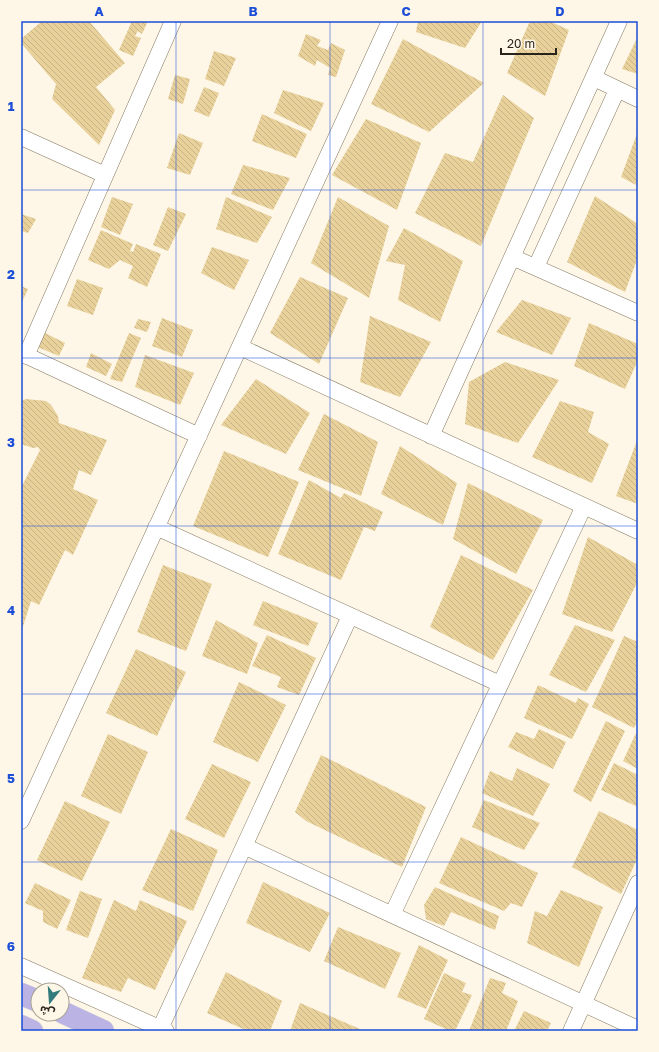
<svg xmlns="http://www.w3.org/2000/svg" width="659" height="1052" viewBox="0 0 659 1052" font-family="'Golos Text','Noto Sans Arabic',sans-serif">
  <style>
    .building { fill: url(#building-back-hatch) }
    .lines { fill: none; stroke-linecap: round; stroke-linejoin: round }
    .minor-casing { stroke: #857a63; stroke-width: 17 }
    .primary-casing { stroke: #dddcdb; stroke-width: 23 }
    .minor { stroke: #fff; stroke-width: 16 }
    .primary { stroke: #bbb3e3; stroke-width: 22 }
    .grid { fill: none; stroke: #1d4ed8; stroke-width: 1; stroke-opacity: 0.55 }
    .neatline { fill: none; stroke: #1d4ed8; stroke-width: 1.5 }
    .grid-label { font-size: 13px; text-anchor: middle; font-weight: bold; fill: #1d4ed8 }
  </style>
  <defs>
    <pattern id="building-back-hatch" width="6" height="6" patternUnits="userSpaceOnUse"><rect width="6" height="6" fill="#e9d19b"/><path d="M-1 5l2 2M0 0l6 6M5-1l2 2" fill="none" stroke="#c8b385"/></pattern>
  </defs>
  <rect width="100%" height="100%" fill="#fef7e7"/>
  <path class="building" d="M42,21H89L125,63L96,87L115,110L99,145L52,99L56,84L21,43V39Z
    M132,21H148L142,34L138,31L135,36L141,38L133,56L119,50Z
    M418,21H482L465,48L416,32Z
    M530,21H549L569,30L545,96L507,73Z
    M306,34L321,40L317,46L328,50L331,43L345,50L336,77L328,75L330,68L317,60L315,66L298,56Z
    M638,36V74L622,69Z
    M403,39L484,83L429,132L371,104Z
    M214,51L236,58L224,86L205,79Z
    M175,75L190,79L183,104L168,99Z
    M204,87L219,93L209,117L194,111Z
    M283,90L324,103L311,131L274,113Z
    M503,95L534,118L481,246L415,213L445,153L473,162Z
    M262,114L307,134L296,158L252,141Z
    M366,119L421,143L397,210L332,175Z
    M638,131V186L621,177Z
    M179,133L203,143L190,175L167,168Z
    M243,165L290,178L273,210L231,194Z
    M595,196L638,224V257L625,292L567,262Z
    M112,197L133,204L120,235L101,227Z
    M226,197L272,217L257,243L216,229Z
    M338,197L389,226L369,298L311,263Z
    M168,207L186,214L168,251L153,245Z
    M21,214L36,219L28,233L21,231Z
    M404,228L463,261L440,322L398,300L405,265L386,261Z
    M101,230L133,244L130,251L133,252L136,244L161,254L147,287L128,278L133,266L120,260L109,269L88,260Z
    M212,247L249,260L234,290L201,273Z
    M300,277L348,298L319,364L270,333Z
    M77,279L103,288L93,315L67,306Z
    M21,286L28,289L21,304Z
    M522,300L571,318L552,355L496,332Z
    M370,316L431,342L400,397L360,382Z
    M162,318L193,330L182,357L152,346Z
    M138,319L151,322L147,332L134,328Z
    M589,323L638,344V360L625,389L574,366Z
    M41,331L65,343L59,356L35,346Z
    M129,333L141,338L122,382L110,379Z
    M91,353L112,364L106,376L86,367Z
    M145,355L194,373L180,405L135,387Z
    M505,362L559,380L518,443L465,424L469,382Z
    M256,379L310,413L286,454L221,425Z
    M26,399L46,401L51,405L58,416L59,423L107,440L91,475L79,470L73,489L98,500L73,555L65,550L39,605L31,601L21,633V488L40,450L38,447L33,448L21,444V401Z
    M560,401L594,412L588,432L609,444L592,483L532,457Z
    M324,414L378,442L361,496L298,470Z
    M638,438V504L616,496Z
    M400,446L457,483L443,525L381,494Z
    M224,451L299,482L268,557L193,526Z
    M309,480L341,498L344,493L383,512L375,531L364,527L341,580L278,554Z
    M468,483L543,520L516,574L453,539Z
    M588,537L638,565V581L612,632L562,614Z
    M461,555L533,590L493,660L430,627Z
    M163,565L212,584L186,651L137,632Z
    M263,601L318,623L308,646L253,625Z
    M216,620L258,643L247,674L202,656Z
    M575,625L615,640L586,692L549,675Z
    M267,635L316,658L299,695L277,687L281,677L252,666Z
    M624,636L638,642V720L634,728L592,707Z
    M136,649L186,672L157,736L106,713Z
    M239,682L286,705L258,762L213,742Z
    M538,685L576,703L578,698L589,704L572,739L524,718Z
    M606,721L625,731L591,802L573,791Z
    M539,729L566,742L553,769L508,747L516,732L534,739Z
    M636,733L638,734V769L623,761Z
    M108,734L148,752L121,814L81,796Z
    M321,755L426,807L402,867L306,821L295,812Z
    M614,763L638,775V807L601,790Z
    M212,764L251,782L224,838L185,819Z
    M517,768L550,784L533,816L482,793L490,771L512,781Z
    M484,800L540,823L524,850L472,827Z
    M65,801L110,822L82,881L37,860Z
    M599,811L638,830V857L621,894L572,867Z
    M171,829L218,850L193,911L142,890Z
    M461,837L538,873L522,907L511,903L504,911L439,883Z
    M263,882L330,913L310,952L246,923Z
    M35,883L71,900L57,929L43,922V911L25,903Z
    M435,887L499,916L495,930L451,912L444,926L426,919L424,905Z
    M561,890L603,907L579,967L527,943L535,911L547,916Z
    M80,891L102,899L88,938L66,930Z
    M114,900L136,911L140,900L187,921L155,990L128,978L121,992L82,978Z
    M338,927L401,953L385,989L324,961Z
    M419,945L448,960L426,1009L397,997Z
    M226,972L282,1001L270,1031H248L207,1013Z
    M444,973L466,983L462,992L472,995L455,1031H450L424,1019Z
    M490,978L506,983L502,993L518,1001L506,1031H469Z
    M300,1003L360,1029L359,1031H290Z
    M524,1011L551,1023L547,1031H514Z"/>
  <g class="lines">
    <g class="minor-casing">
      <path id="minor" d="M594,78L638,99
        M21,137L105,175
        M512,257L638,313
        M536,267L617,90
        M240,347L638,531
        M21,353L199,436
        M26,356L173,21
        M431,436L619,21
        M156,527L500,684
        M21,821L390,21
        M244,846L638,1029
        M392,915L584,506
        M21,966L166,1031
        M159,1031L350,616
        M571,1031L638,883"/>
    </g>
    <g class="primary-casing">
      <path id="primary" d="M21,994L38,1001
        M62,1012L103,1031
        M21,1026L32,1031"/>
    </g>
    <use href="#minor" class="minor"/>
    <use href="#primary" class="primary"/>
  </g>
  <path class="grid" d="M176,21V1031M330,21V1031M483,21V1031M21,190H638M21,358H638M21,526H638M21,694H638M21,862H638"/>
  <rect width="659" height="1052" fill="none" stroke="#fef7e7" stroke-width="44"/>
  <g transform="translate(50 1002) rotate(197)"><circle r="19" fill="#fef7e7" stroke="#a9a395"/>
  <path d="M0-3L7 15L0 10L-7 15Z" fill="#327b7c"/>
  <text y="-6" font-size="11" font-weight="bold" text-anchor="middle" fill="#29241b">ش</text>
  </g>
  <path d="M501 48v6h55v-6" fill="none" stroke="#29241b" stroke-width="2"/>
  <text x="507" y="48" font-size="12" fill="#29241b" stroke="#fef7e7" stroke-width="3" paint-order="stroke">20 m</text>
  <rect x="22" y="22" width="615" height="1008" class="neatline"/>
  <g class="grid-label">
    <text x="99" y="16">A</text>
    <text x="253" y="16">B</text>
    <text x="406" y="16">C</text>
    <text x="560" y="16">D</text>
    <text x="11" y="111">1</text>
    <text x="11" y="279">2</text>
    <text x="11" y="447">3</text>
    <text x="11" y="615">4</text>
    <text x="11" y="783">5</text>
    <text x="11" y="951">6</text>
  </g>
</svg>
